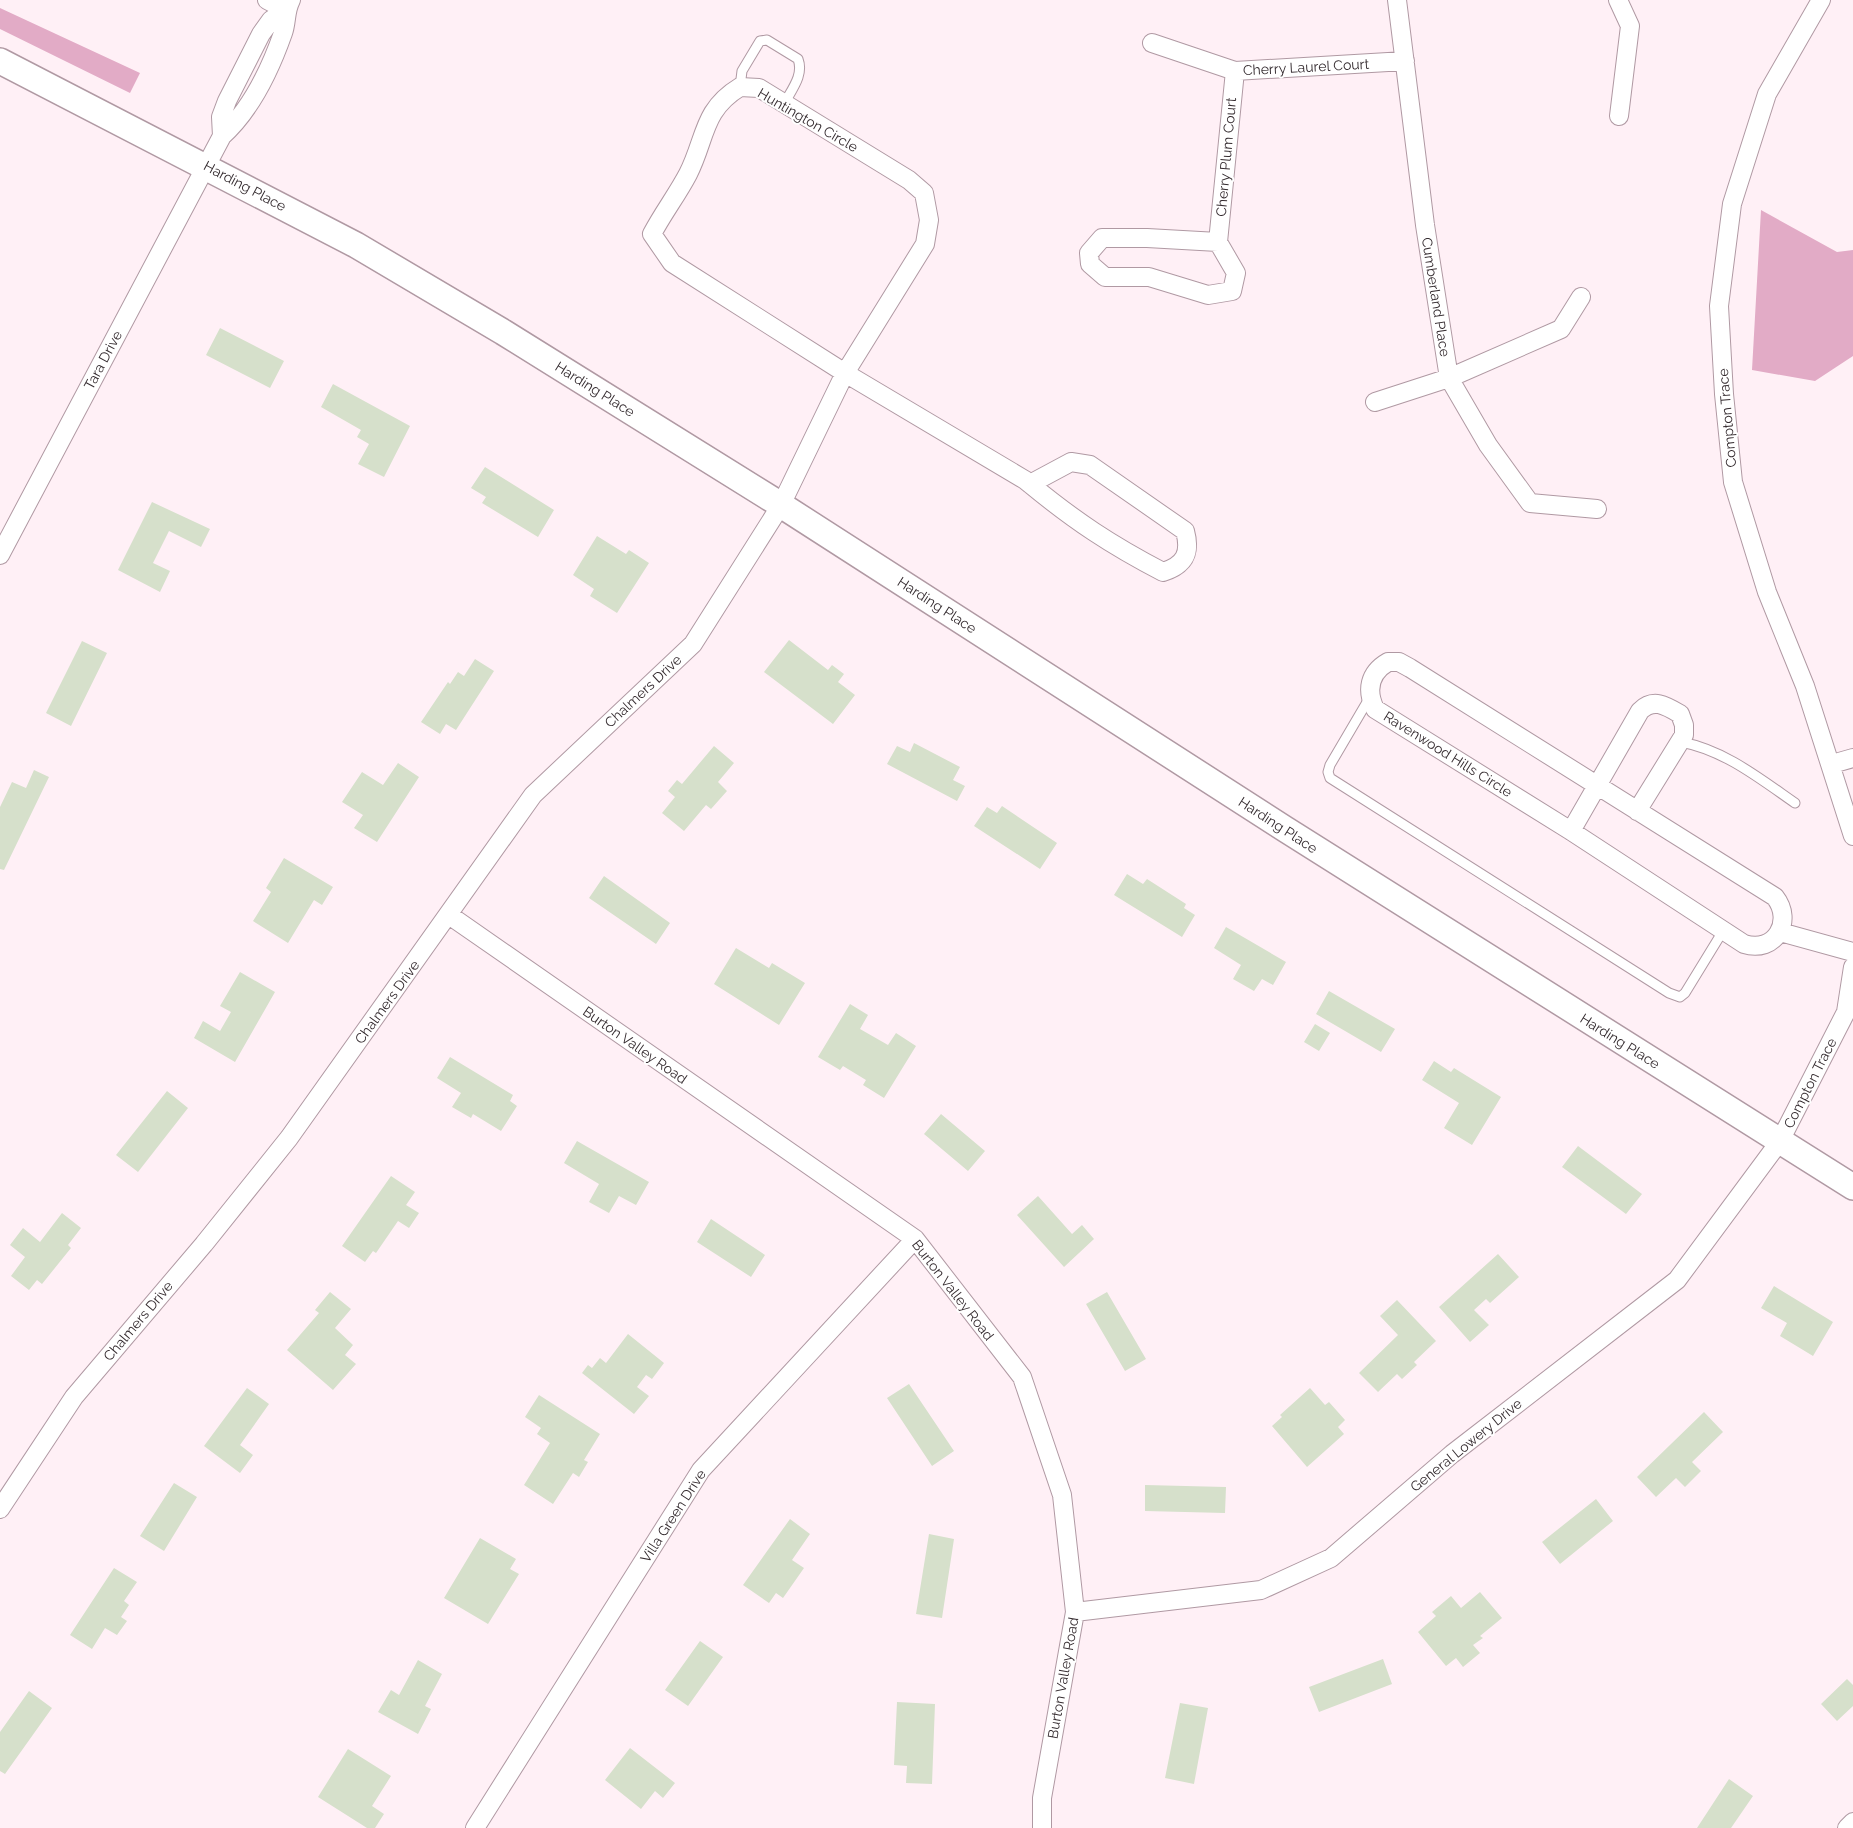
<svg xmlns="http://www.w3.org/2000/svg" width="1853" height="1828" viewBox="0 0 1853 1828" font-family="Raleway,sans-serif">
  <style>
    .forest { fill: #e2abc6 }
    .building { fill: #d6e0cb }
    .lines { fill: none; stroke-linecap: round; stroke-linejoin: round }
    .lane-casing { stroke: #b099a3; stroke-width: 11 }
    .street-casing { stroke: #b099a3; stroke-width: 20 }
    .secondary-casing { stroke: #b099a3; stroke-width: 28 }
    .lane { stroke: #fff; stroke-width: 9 }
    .street { stroke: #fff; stroke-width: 18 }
    .secondary { stroke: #fff; stroke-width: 25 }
    .labels { text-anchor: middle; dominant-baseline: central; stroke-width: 4; stroke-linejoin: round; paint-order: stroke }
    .street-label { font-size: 14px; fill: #342b2f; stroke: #fff }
  </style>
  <rect width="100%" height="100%" fill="#fff0f6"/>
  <path class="forest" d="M0,8L140,73L130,93L0,29Z
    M1761,210L1837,252L1853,250V356L1815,381L1752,370Z"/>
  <path class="building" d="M220,328L284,361L270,388L206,355Z
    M333,384L410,426L384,477L358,464L369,444L357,437L361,430L321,407Z
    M485,467L554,510L538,537L482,503L486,497L471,488Z
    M152,502L210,529L201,547L169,531L153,563L170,571L160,592L118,570Z
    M597,536L626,554L629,550L649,563L617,613L590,596L594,589L573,575Z
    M789,640L828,670L832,665L844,674L838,682L855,695L833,724L764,672Z
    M82,641L107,653L71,726L46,713Z
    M475,659L494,671L456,730L446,724L440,734L421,722L448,682L450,684L458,672L464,676Z
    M914,743L960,767L953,780L965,786L957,801L887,764L897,746L910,752Z
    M714,746L734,763L718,782L727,791L711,809L706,805L684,831L662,813L675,797L668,791L677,780L682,784Z
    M398,763L419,777L377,842L354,828L363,815L342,802L362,772L383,785Z
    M34,770L49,777L4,870L0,869V807L12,782L26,788Z
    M1002,806L1057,843L1040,869L974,826L987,807L997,813Z
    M284,858L333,887L322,905L314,900L288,943L253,921L271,892L266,888Z
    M1127,874L1143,884L1147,879L1186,904L1184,908L1195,915L1182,937L1114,895Z
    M604,876L670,923L656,944L589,898Z
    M1226,927L1286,962L1273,985L1262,979L1254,991L1233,979L1241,965L1214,948Z
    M736,948L769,968L772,963L805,983L779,1025L714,984Z
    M240,972L275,992L235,1062L194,1038L203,1021L220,1031L231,1012L220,1006Z
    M1329,991L1395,1029L1381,1052L1316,1014Z
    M850,1004L868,1015L860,1029L888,1045L896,1033L916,1046L884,1098L863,1085L866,1080L843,1066L840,1070L818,1057Z
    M1315,1024L1330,1033L1319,1051L1304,1042Z
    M450,1057L513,1095L510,1101L517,1106L501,1131L473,1114L471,1118L452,1107L461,1093L437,1078Z
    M1434,1061L1451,1072L1454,1068L1501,1097L1472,1145L1444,1128L1459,1103L1422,1080Z
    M167,1091L188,1108L138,1172L116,1155Z
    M941,1114L985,1151L968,1171L924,1134Z
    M577,1141L649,1182L636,1205L619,1196L609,1213L589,1202L599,1184L564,1163Z
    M1578,1146L1642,1194L1626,1214L1562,1167Z
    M391,1176L415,1192L406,1205L419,1213L409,1228L398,1221L376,1253L373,1251L365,1262L342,1246Z
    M1038,1196L1072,1234L1082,1225L1094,1239L1064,1267L1017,1215Z
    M62,1213L81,1228L68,1245L71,1248L42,1284L37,1280L29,1290L11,1276L25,1257L10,1245L23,1228L40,1242Z
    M711,1219L765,1255L751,1277L697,1242Z
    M1498,1254L1519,1277L1490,1303L1486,1299L1474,1310L1489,1325L1470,1342L1439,1307Z
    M1774,1286L1833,1322L1813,1356L1780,1336L1787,1323L1761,1308Z
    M330,1292L351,1309L335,1328L353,1345L345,1355L356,1364L333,1390L287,1350L319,1313L315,1310Z
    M1107,1292L1146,1359L1125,1371L1086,1304Z
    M1397,1300L1436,1341L1414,1362L1417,1365L1402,1379L1397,1374L1378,1392L1359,1373L1398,1335L1380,1316Z
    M628,1334L664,1363L652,1379L646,1375L637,1387L649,1396L634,1414L582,1373L588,1365L592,1368L600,1358L606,1363Z
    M909,1384L954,1451L932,1466L887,1398Z
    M247,1388L269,1404L240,1445L253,1455L240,1473L204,1446Z
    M1310,1388L1325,1405L1329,1402L1345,1420L1338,1427L1344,1434L1307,1467L1272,1426L1282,1417L1280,1415Z
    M539,1395L600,1434L584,1460L588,1462L579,1477L573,1473L553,1504L524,1485L550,1443L537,1434L541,1428L525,1417Z
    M1704,1412L1723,1432L1692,1462L1701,1471L1685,1487L1676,1478L1656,1497L1637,1477Z
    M174,1483L197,1497L164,1551L140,1536Z
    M1145,1485L1226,1487L1225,1513L1145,1511Z
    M1596,1499L1613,1521L1560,1564L1542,1542Z
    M790,1519L810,1534L792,1560L804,1568L783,1598L776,1593L769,1603L743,1585Z
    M929,1534L954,1539L942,1618L916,1614Z
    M480,1538L516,1559L510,1569L519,1574L488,1624L444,1598Z
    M114,1568L137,1582L124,1601L129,1605L121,1617L127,1621L117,1635L105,1628L92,1649L70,1635Z
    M1480,1592L1502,1618L1480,1636L1483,1638L1473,1645L1480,1653L1463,1667L1456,1658L1446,1666L1418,1632L1436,1616L1432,1612L1451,1596L1461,1608Z
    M700,1641L723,1657L688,1706L665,1690Z
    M1383,1659L1392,1684L1319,1712L1309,1687Z
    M418,1660L442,1674L425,1706L431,1709L418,1734L378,1712L391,1690L399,1695Z
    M1847,1679L1853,1685V1706L1837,1721L1821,1704Z
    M29,1691L52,1708L5,1774L0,1771V1732Z
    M897,1702L935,1704L932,1784L906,1783L907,1766L894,1765Z
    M1180,1703L1208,1708L1194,1784L1165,1778Z
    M630,1748L675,1783L663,1798L655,1791L641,1809L605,1780Z
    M348,1749L391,1776L372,1806L384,1814L375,1828H367L318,1797Z
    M1729,1779L1753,1796L1731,1828H1697Z"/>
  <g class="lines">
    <g class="lane-casing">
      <path id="lane" d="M740,87L742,71L760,41L767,40L798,59C804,75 792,89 784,104
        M1370,697L1330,765L1328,772L1330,778L1669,993L1680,997L1685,993L1723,931
        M1681,742C1724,750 1759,778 1795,803"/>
    </g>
    <g class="street-casing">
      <path id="street" d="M267,0L286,10
        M1397,0L1425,225L1449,378L1488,445L1530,503L1597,509
        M1618,0L1630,26L1619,116
        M1821,0L1767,94L1732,204L1719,306L1724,394L1733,482L1767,592L1805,686L1853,836
        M1152,43L1235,71L1405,61
        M740,87L759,88L909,180L924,193L929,220L925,244L845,373L672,263L652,234C663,213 677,195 688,174C706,139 702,110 740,87Z
        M222,136L221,117L227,101L261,34L271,20L286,10
        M1218,242L1236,273L1232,291L1208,295L1149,277H1105L1090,264L1089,253L1102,238H1147L1218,242L1235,71
        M1375,402L1449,378L1561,329L1581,297
        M0,555L222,136C251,110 270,70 283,33C287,22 285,11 291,0
        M1388,662H1399L1410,668L1775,897C1794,921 1775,954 1744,944L1571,831L1375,709C1366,690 1369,673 1388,662Z
        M1832,764L1853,758
        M1571,831L1640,711C1653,698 1665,705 1680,714L1684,725V735L1637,811
        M449,915L915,1239L1022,1377L1062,1495L1075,1612L1042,1798V1828
        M1780,932L1853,952
        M0,1509L74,1397L204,1244L289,1138L533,795L693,644L781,505L845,373L1025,480L1030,484C1075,521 1111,545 1163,572C1185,565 1191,553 1185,531L1090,465L1071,462L1030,484
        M1075,1612L1261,1590L1331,1558L1452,1454L1677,1280L1780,1141L1846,1012L1853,967
        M475,1828L701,1470L915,1239
        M1847,1828L1853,1822"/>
    </g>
    <g class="secondary-casing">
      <path id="secondary" d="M0,61L356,245L503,332L781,505L1285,829L1853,1187"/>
    </g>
    <use href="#lane" class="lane"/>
    <use href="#street" class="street"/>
    <use href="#secondary" class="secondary"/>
  </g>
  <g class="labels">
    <g class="street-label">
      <text transform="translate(1306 67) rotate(-3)">Cherry Laurel Court</text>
      <text transform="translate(808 120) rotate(30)">Huntington Circle</text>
      <text transform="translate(1226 157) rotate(-85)">Cherry Plum Court</text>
      <text transform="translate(245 186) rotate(28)">Harding Place</text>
      <text transform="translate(1436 297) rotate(81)">Cumberland Place</text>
      <text transform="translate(103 360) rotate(-62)">Tara Drive</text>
      <text transform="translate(595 389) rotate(32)">Harding Place</text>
      <text transform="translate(1727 418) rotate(-95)">Compton Trace</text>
      <text transform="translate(937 605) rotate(33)">Harding Place</text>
      <text transform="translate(643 691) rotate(-43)">Chalmers Drive</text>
      <text transform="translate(1448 754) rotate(32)">Ravenwood Hills Circle</text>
      <text transform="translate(1278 825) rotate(33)">Harding Place</text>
      <text transform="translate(387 1002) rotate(-54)">Chalmers Drive</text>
      <text transform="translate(1620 1041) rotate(32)">Harding Place</text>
      <text transform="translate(635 1045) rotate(35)">Burton Valley Road</text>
      <text transform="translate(1810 1083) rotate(-63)">Compton Trace</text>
      <text transform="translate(953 1290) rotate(52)">Burton Valley Road</text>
      <text transform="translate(138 1321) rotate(-50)">Chalmers Drive</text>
      <text transform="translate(1466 1445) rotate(-39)">General Lowery Drive</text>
      <text transform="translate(673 1516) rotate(-57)">Villa Green Drive</text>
      <text transform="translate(1063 1678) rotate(-80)">Burton Valley Road</text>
    </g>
  </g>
</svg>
